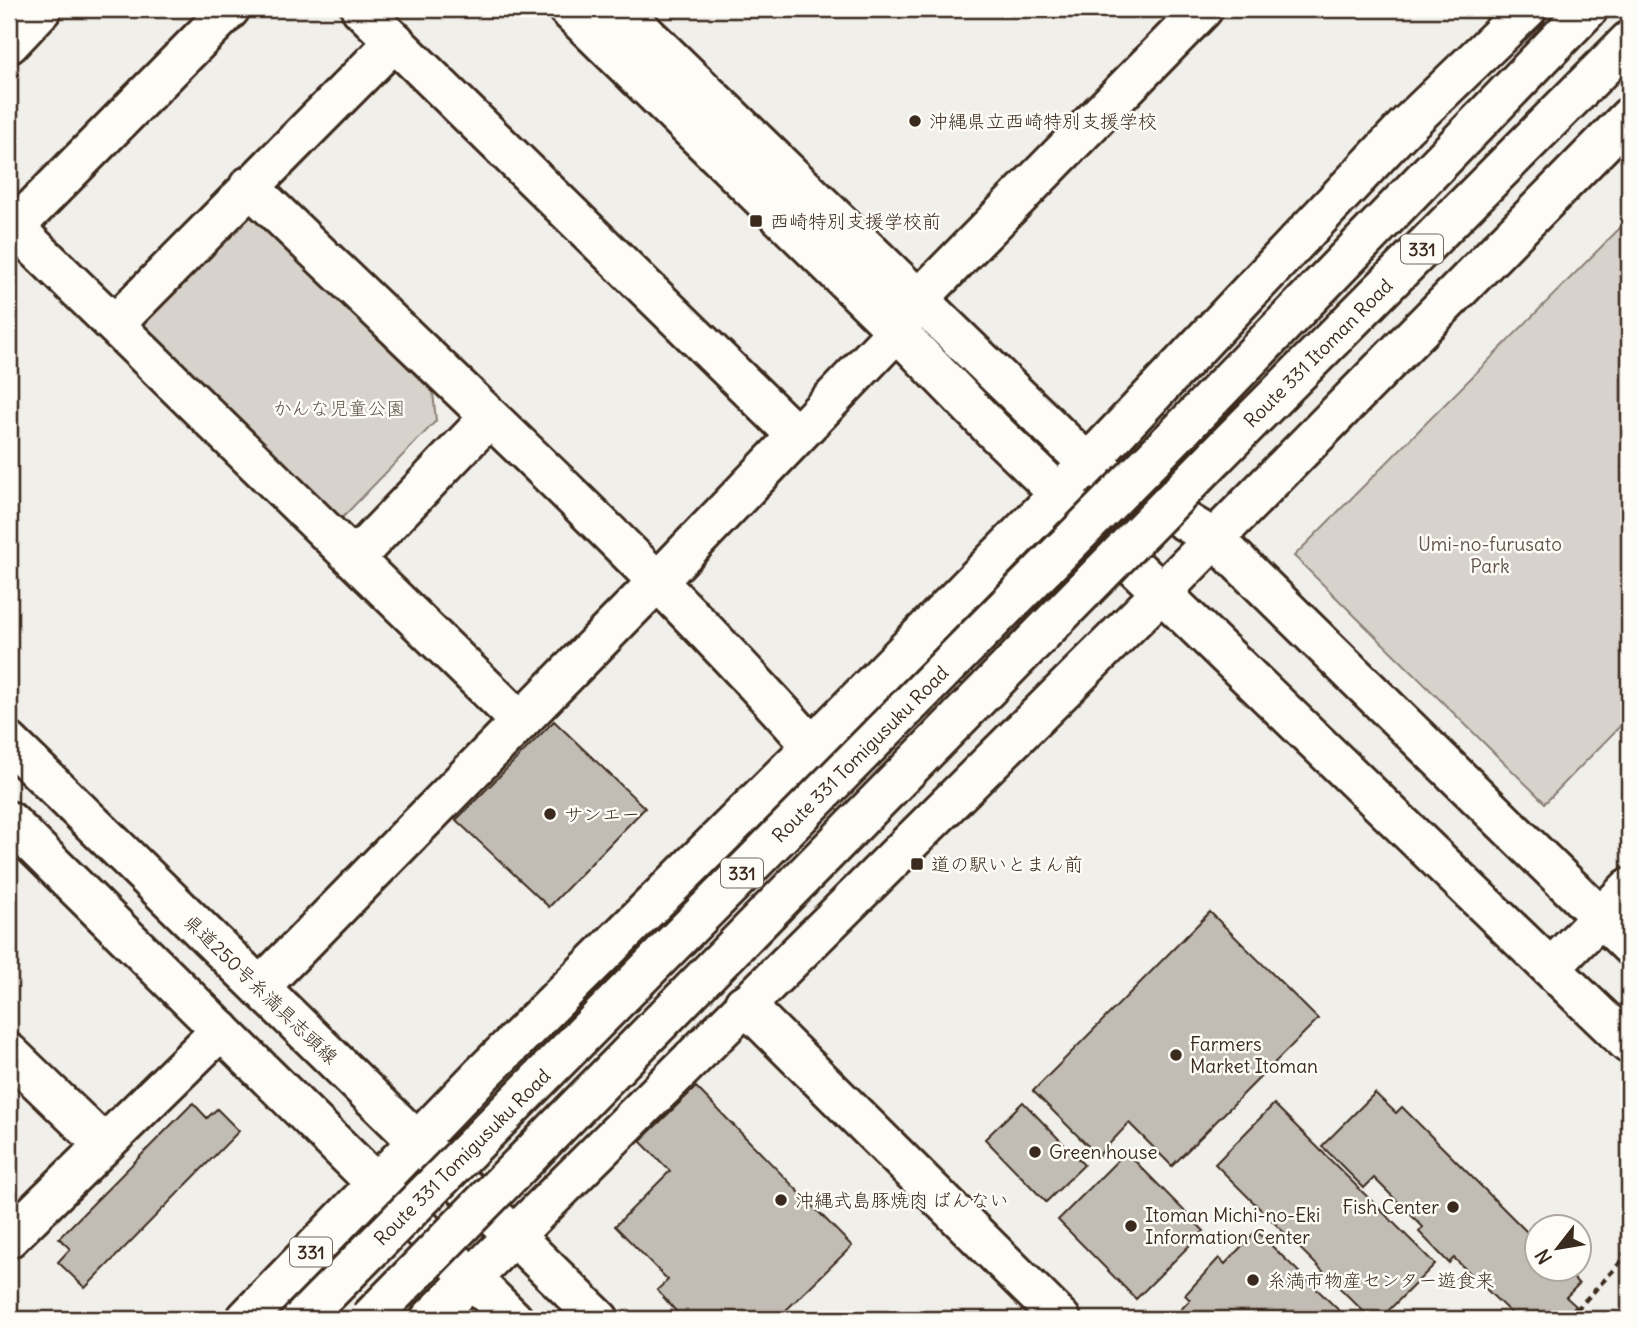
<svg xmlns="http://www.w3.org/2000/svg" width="1638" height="1328" viewBox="0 0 1638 1328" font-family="Delius,'Klee One',sans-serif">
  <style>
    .green { fill: #d7d2cc; stroke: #897e75; stroke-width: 2 }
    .building { fill: #c1bcb4; stroke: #3b2a1e; stroke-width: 2 }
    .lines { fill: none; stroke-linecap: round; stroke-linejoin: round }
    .street-casing { stroke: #3b2a1e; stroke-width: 44 }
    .secondary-casing { stroke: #3b2a1e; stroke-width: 44 }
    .highway-casing { stroke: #3b2a1e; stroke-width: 44 }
    .path { stroke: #3b2a1e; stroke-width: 4.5; stroke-dasharray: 7 5; stroke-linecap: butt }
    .street { stroke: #fdfcf7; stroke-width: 38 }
    .secondary { stroke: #fdfcf7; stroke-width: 38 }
    .highway { stroke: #fdfcf7; stroke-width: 38 }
    .highway-bridge-casing { stroke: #3b2a1e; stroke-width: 44; stroke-linecap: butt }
    .highway-bridge { stroke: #fdfcf7; stroke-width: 38 }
    .poi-dot { fill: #3b2a1e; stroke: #fdfcf7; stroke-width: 2.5 }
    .labels { text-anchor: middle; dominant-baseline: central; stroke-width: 5; stroke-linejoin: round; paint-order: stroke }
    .shield { fill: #fdfcf7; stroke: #75695f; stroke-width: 2 }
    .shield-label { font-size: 18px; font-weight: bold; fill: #3b2a1e }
    .poi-label { font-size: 19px; fill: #3b2a1e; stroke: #fdfcf7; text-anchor: start }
    .street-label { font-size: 19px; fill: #3b2a1e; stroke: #fdfcf7 }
    .park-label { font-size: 19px; fill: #62544a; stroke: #fdfcf7 }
  </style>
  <rect width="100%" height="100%" fill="#f1efea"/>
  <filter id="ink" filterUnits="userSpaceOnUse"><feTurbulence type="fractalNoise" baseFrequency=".0143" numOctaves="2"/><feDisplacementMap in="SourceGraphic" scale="14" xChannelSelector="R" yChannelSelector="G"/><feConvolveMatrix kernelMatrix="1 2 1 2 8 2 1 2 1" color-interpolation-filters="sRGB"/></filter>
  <g filter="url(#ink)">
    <path class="green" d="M250,214L433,392L436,421L341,519L135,316Z
      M1629,219V717L1545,803L1294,556Z"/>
    <path class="building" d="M554,721L645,808L549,907L456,820Z
      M1210,912L1318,1019L1172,1166L1129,1123L1098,1156L1033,1091Z
      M696,1087L852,1246L777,1319H683L657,1290L668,1280L615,1226L670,1171L640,1141Z
      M1375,1093L1396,1113L1402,1107L1536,1241V1268H1564L1579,1284L1566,1297L1576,1306L1563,1319H1517L1454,1258L1449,1263L1419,1232L1423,1227L1374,1178L1364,1188L1322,1146Z
      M1023,1102L1084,1165L1046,1202L985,1139Z
      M193,1103L207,1118L217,1109L239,1131L85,1288L58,1262L70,1249L59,1238Z
      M1274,1104L1435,1264L1380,1319H1371L1215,1164Z
      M1126,1152L1204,1231L1136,1299L1058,1220Z
      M1256,1231L1348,1319H1172L1190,1300L1185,1295L1219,1258L1225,1264Z"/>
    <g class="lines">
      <g class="street-casing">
        <path id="street" d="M361,9L796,435
          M9,44L42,9
          M249,186C437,369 638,550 812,746
          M9,222L519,720
          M9,233L230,9
          M115,324L395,41
          M354,559L488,419
          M260,987L657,582L897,331L918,300L1203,9
          M744,1004L1061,1319
          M9,1053L102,1143
          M9,1238L221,1030"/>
      </g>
      <g class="secondary-casing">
        <path id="secondary" d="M568,9L897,331L994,431L1629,1044
          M620,9L1087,463L1215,539L1629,945
          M9,742L599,1319
          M9,821L513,1319
          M1551,968L1629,888"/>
      </g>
      <g class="highway-casing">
        <path id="highway" d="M1183,428L1588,9
          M1215,457L1629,41
          M246,1319L481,1075L812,746L1059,494L1406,126L1527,9
          M430,1319L1161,593L1629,117"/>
      </g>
      <path class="path" d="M1568,1319L1619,1264L1629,1245"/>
      <use href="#street" class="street"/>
      <use href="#secondary" class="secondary"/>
      <use href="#highway" class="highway"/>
      <g class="highway-bridge-casing">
        <path id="highway-bridge" d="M302,1319L1183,428
          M369,1319L1215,457"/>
      </g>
      <use href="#highway-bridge" class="highway-bridge"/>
    </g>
  </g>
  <g class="poi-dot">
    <circle cx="915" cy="121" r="7"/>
    <rect x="749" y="214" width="14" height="14" rx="3.5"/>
    <circle cx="550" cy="814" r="7"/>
    <rect x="910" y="857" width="14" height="14" rx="3.5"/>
    <circle cx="1176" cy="1055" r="7"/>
    <circle cx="1035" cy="1152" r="7"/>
    <circle cx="781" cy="1200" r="7"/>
    <circle cx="1453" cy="1207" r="7"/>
    <circle cx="1131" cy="1226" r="7"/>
    <circle cx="1253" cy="1280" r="7"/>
  </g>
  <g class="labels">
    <g class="shield">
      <rect x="1401" y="234.5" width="42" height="29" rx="5"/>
      <rect x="721" y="858.5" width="42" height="29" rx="5"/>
      <rect x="290" y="1237.5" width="42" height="29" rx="5"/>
    </g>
    <g class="shield-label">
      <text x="1422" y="249">331</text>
      <text x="742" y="873">331</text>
      <text x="311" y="1252">331</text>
    </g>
    <g class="poi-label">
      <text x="929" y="121">沖縄県立西崎特別支援学校</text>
      <text x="770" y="221">西崎特別支援学校前</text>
      <text x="564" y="814">サンエー</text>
      <text x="931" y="864">道の駅いとまん前</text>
      <text x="1190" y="1044">Farmers<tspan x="1190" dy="22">Market Itoman</tspan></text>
      <text x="1049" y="1152">Green house</text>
      <text x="795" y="1200">沖縄式島豚焼肉 ばんない</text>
      <text x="1439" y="1207" text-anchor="end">Fish Center</text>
      <text x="1145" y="1215">Itoman Michi-no-Eki<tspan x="1145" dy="22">Information Center</tspan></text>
      <text x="1267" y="1280">糸満市物産センター遊食来</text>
    </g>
    <g class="street-label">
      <text transform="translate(1318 353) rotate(-45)">Route 331 Itoman Road</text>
      <text transform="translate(860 754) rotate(-45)">Route 331 Tomigusuku Road</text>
      <text transform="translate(261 989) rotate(44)">県道250号糸満具志頭線</text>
      <text transform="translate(462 1157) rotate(-45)">Route 331 Tomigusuku Road</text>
    </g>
    <g class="park-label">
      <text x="339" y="408">かんな児童公園</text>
      <text x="1490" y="544">Umi-no-furusato<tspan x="1490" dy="22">Park</tspan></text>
    </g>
  </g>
  <rect width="1638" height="1328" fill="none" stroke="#fdfcf7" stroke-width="35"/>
  <rect x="18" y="18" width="1603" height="1293" fill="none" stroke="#3b2a1e" stroke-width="2.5" filter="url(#ink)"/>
  <g transform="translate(1558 1248) rotate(239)"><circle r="33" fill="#fdfcf7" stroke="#afa8a0" stroke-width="2"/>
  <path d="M0-5L12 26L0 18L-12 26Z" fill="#3b2a1e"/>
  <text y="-10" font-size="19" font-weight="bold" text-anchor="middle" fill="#3b2a1e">N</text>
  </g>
</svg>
